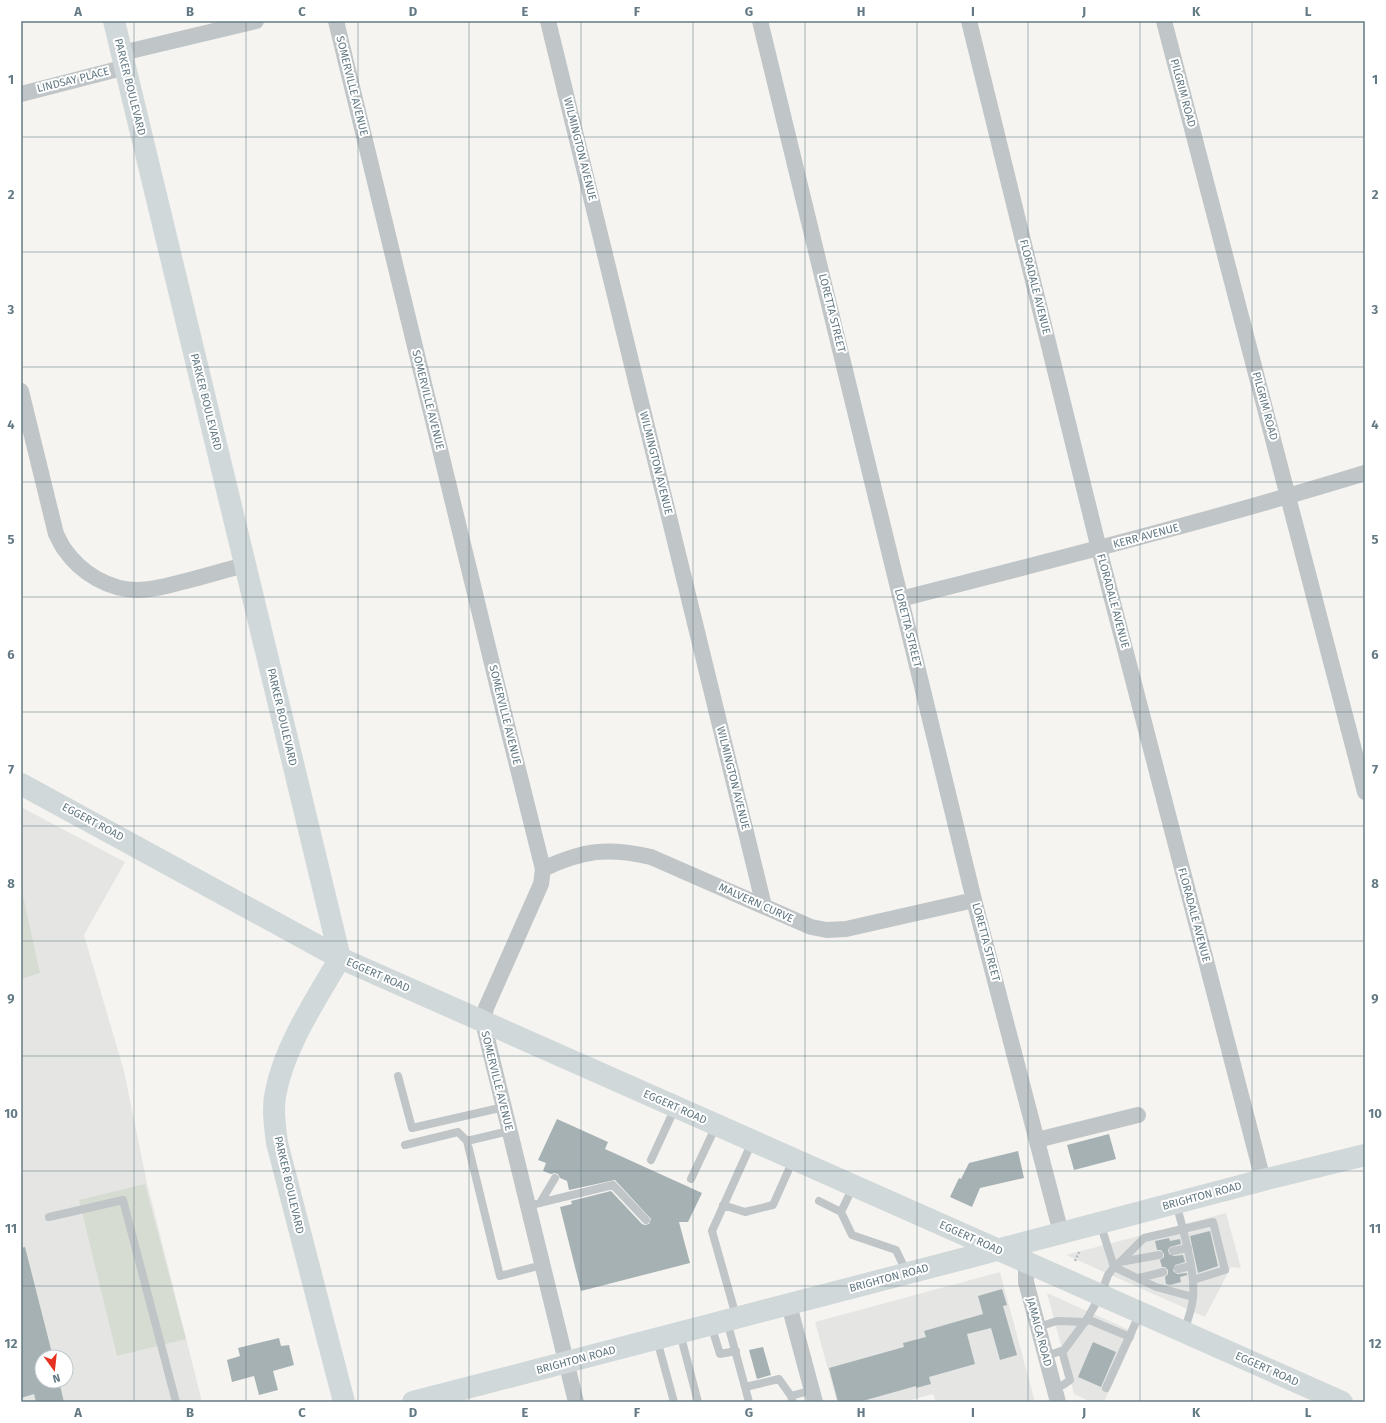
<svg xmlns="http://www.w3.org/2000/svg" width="1386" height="1423" viewBox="0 0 1386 1423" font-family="'Fira Sans',sans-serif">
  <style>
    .built { fill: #e5e6e4; fill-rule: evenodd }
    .green { fill: #d7dcd2 }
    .building { fill: #a6b1b4 }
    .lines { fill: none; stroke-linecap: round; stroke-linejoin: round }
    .path { stroke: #babdbf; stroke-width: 2.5; stroke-dasharray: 2 2; stroke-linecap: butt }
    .lane { stroke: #c0c5c7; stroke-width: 8 }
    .street { stroke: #c0c5c7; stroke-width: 16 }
    .secondary { stroke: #d1d8da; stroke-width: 22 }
    .grid { fill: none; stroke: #637983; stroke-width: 1; stroke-opacity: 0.55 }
    .labels { text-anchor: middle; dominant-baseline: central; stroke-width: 4; stroke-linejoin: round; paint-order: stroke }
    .street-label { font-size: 11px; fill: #637983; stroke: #fff }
    .neatline { fill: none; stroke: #637983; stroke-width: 1.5 }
    .grid-label { font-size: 13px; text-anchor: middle; font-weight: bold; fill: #637983 }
  </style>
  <rect width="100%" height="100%" fill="#f5f4f1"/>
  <path class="built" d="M21,807L125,862L84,935L124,1071L147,1183L202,1402H21ZM42,1357H66V1381H42Z
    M1226,1213L1241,1268L1231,1267L1205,1317L1066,1255Z
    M1000,1272L1035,1402H936L933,1394L903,1402H837L815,1322Z
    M1047,1293L1136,1333L1104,1402H1091L1074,1394Z"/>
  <path class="green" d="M21,887L40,973L21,979Z
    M145,1184L186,1339L117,1356L79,1200Z"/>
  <path class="building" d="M557,1119L608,1142L605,1149L702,1193L688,1222H679L690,1263L581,1291L560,1207L572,1204L571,1201L611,1191L642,1224L645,1225L649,1224L651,1219L615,1180L569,1190L567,1181L560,1178L558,1174L555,1173L551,1174L543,1171L546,1163L538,1160Z
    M1109,1134L1116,1159L1074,1170L1067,1145Z
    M1018,1151L1024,1178L980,1188L972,1207L950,1197L959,1178L961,1179L969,1163Z
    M1210,1231L1218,1266L1198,1273L1190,1236Z
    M1169,1238L1170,1241L1180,1239L1181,1244L1170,1247L1168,1250L1169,1254L1174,1256L1183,1255L1185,1262L1175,1265L1173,1271L1177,1274L1187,1273V1275L1180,1277L1181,1282L1170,1285L1166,1284L1165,1277L1168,1274V1270L1165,1267H1162L1160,1260L1164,1257V1254L1161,1250H1157L1155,1241Z
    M25,1247L53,1357H42V1381H59L64,1402H36L34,1394L21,1398V1248Z
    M1002,1289L1007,1305L1003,1306L1017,1355L1000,1360L991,1328L967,1334L975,1364L929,1377L931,1384L916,1388V1386L859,1402H838L829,1368L904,1347L903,1343L926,1337L924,1331L983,1314L978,1296Z
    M279,1338L281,1346L289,1345L294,1365L273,1371L278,1390L259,1395L254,1376L232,1382L227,1360L240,1356L238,1348Z
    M1093,1342L1116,1352L1101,1387L1078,1377Z
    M763,1347L771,1375L757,1379L749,1350Z"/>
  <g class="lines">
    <path class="path" d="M1075,1261L1080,1250"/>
    <path class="lane" d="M398,1076L412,1128L504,1107
      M509,1131L467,1141L500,1276L542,1265
      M405,1145L458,1132L467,1141
      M651,1160L675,1108
      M691,1179L716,1126
      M819,1201L841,1212L852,1235L896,1250L907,1273
      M540,1203L555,1178
      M1176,1203L1183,1229L1213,1222L1225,1270L1193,1280
      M723,1205L745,1212L773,1205L793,1160
      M527,1206L613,1185L646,1220
      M841,1212L853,1187
      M49,1217L123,1200L176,1402
      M1100,1223L1114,1267L1156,1287L1193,1297
      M1173,1251L1188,1248
      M1120,1262L1159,1255
      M1178,1269L1191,1266
      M1139,1278L1163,1272
      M736,1316L712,1231L752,1142
      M1087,1319L1130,1337
      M727,1321L745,1387
      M711,1325L720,1354L736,1351
      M1038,1327L1057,1321L1085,1322
      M680,1333L698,1402
      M657,1340L674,1402
      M1046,1356L1064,1350L1087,1319L1101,1294L1108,1275L1114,1267L1120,1262L1144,1238L1183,1229C1188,1251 1195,1275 1193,1298C1192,1309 1188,1320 1184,1331
      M1054,1388L1063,1385L1070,1380L1062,1351
      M1106,1388L1140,1313
      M749,1402L745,1387L779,1379L791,1396
      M793,1402L791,1396L812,1390"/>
    <path class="street" d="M336,21L504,713L543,869L541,884L486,1008L483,1022L576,1402
      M548,21L764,906
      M760,21L974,900L1061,1233
      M969,21L1099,549L1263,1180
      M1164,21L1365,792
      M122,53L256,21
      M21,94L126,67
      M21,391L56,534C59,539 61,545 65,550C81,573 109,590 138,590C154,590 170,585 186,581C206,576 225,570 245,565
      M901,599C1057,559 1212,520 1365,473
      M543,869C583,850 608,847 651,857L811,927L827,930L846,929L974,900
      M1037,1140L1138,1115
      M1026,1262V1282L1058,1402
      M789,1305L815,1402"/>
    <path class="secondary" d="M114,21L340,958C317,998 285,1045 276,1091C272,1108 275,1126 277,1143L344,1402
      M21,784L340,958L1342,1402
      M413,1402L970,1257L1263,1180L1365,1155"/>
  </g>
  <path class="grid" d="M134,21V1402M246,21V1402M358,21V1402M469,21V1402M581,21V1402M693,21V1402M805,21V1402M917,21V1402M1028,21V1402M1140,21V1402M1252,21V1402M21,137H1365M21,252H1365M21,367H1365M21,482H1365M21,597H1365M21,712H1365M21,826H1365M21,941H1365M21,1056H1365M21,1171H1365M21,1286H1365"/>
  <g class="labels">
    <g class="street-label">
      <text transform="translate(73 80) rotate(-14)">LINDSAY PLACE</text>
      <text transform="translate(352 86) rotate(76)">SOMERVILLE AVENUE</text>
      <text transform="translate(130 87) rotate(76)">PARKER BOULEVARD</text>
      <text transform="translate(1183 93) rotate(75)">PILGRIM ROAD</text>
      <text transform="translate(580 149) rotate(76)">WILMINGTON AVENUE</text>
      <text transform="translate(1035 287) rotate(76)">FLORADALE AVENUE</text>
      <text transform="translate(832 313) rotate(76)">LORETTA STREET</text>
      <text transform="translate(428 400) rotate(76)">SOMERVILLE AVENUE</text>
      <text transform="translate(206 402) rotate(76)">PARKER BOULEVARD</text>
      <text transform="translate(1265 406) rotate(75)">PILGRIM ROAD</text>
      <text transform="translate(656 463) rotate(76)">WILMINGTON AVENUE</text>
      <text transform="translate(1146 536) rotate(-15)">KERR AVENUE</text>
      <text transform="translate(1113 601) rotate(75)">FLORADALE AVENUE</text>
      <text transform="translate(908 628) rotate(76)">LORETTA STREET</text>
      <text transform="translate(505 715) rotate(76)">SOMERVILLE AVENUE</text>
      <text transform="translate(282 717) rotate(77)">PARKER BOULEVARD</text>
      <text transform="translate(733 778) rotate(76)">WILMINGTON AVENUE</text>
      <text transform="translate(93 822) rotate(28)">EGGERT ROAD</text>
      <text transform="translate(756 903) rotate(24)">MALVERN CURVE</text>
      <text transform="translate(1194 915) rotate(75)">FLORADALE AVENUE</text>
      <text transform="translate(986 942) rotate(75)">LORETTA STREET</text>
      <text transform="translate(378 975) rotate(24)">EGGERT ROAD</text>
      <text transform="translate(497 1081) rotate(76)">SOMERVILLE AVENUE</text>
      <text transform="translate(675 1107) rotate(24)">EGGERT ROAD</text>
      <text transform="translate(289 1185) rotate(77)">PARKER BOULEVARD</text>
      <text transform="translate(1202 1196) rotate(-15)">BRIGHTON ROAD</text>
      <text transform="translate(971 1238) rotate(24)">EGGERT ROAD</text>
      <text transform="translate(889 1278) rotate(-15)">BRIGHTON ROAD</text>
      <text transform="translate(1039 1332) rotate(75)">JAMAICA ROAD</text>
      <text transform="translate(576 1360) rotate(-15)">BRIGHTON ROAD</text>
      <text transform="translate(1267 1369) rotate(24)">EGGERT ROAD</text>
    </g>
  </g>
  <rect width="1386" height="1423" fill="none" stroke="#ffffff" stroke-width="44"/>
  <g transform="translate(54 1369) rotate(165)"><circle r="19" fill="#ffffff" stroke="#c1c9cd"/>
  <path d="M0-3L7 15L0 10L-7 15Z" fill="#e63120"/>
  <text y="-6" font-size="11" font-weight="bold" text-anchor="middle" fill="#637983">N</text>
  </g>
  <rect x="22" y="22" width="1342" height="1379" class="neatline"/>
  <g class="grid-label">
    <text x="78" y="16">A</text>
    <text x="190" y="16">B</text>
    <text x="302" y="16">C</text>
    <text x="413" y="16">D</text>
    <text x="525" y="16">E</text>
    <text x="637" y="16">F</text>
    <text x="749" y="16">G</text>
    <text x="861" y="16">H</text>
    <text x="973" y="16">I</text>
    <text x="1084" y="16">J</text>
    <text x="1196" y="16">K</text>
    <text x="1308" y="16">L</text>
    <text x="11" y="84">1</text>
    <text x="1375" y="84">1</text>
    <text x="11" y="199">2</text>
    <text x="1375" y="199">2</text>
    <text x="11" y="314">3</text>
    <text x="1375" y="314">3</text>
    <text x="11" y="429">4</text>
    <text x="1375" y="429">4</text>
    <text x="11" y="544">5</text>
    <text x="1375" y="544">5</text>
    <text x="11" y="659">6</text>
    <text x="1375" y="659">6</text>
    <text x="11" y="774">7</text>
    <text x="1375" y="774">7</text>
    <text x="11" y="888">8</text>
    <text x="1375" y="888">8</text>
    <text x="11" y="1003">9</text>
    <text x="1375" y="1003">9</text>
    <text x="11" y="1118">10</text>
    <text x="1375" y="1118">10</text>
    <text x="11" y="1233">11</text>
    <text x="1375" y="1233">11</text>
    <text x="11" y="1348">12</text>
    <text x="1375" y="1348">12</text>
    <text x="78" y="1417">A</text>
    <text x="190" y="1417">B</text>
    <text x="302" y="1417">C</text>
    <text x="413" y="1417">D</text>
    <text x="525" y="1417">E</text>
    <text x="637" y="1417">F</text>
    <text x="749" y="1417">G</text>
    <text x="861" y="1417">H</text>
    <text x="973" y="1417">I</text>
    <text x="1084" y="1417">J</text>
    <text x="1196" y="1417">K</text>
    <text x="1308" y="1417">L</text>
  </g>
</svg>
